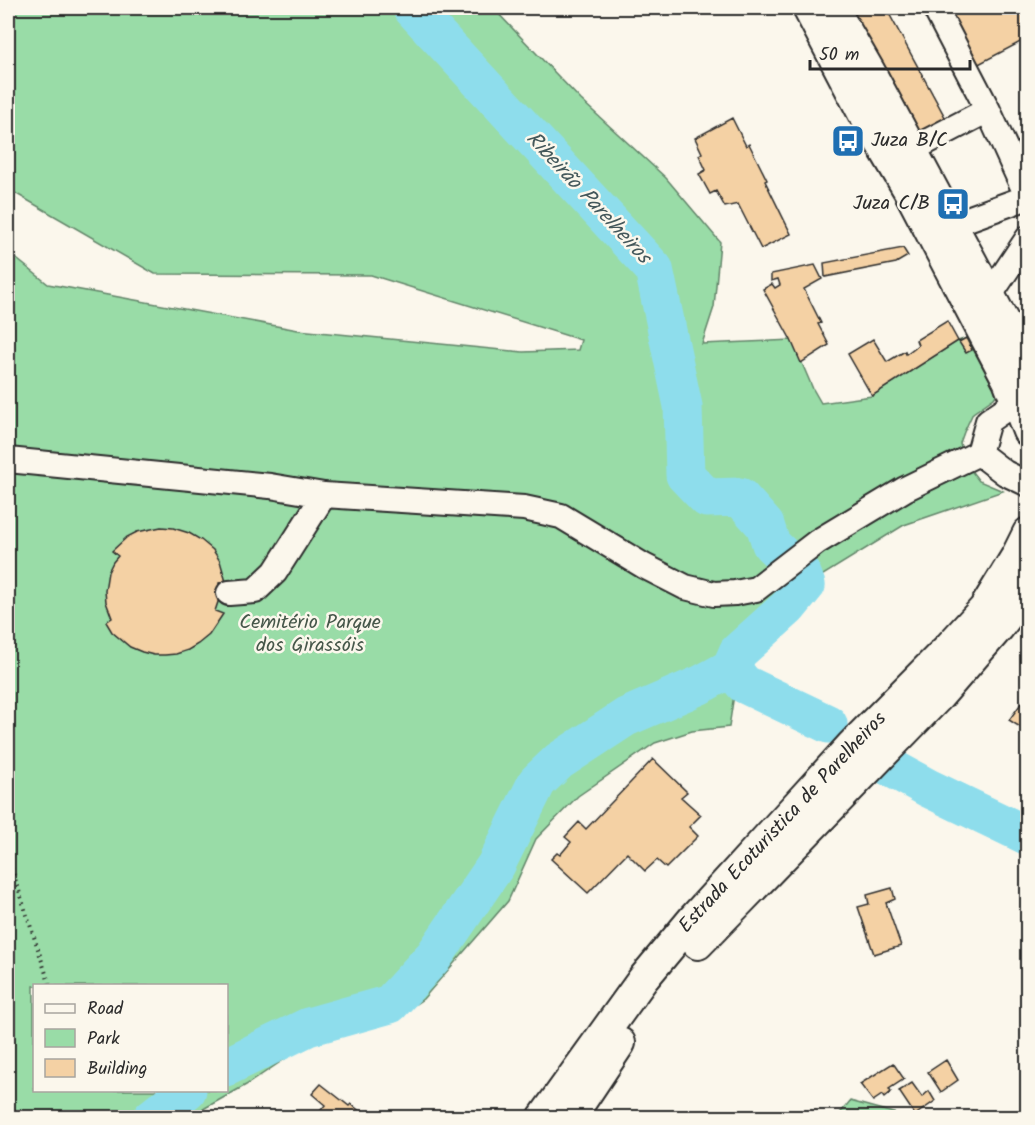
<svg xmlns="http://www.w3.org/2000/svg" width="1035" height="1125" viewBox="0 0 1035 1125" font-family="Kalam,sans-serif">
  <style>
    .green { fill: #99dca7; stroke: #628469; stroke-width: 1.5; fill-rule: evenodd }
    .lines { fill: none; stroke-linecap: round; stroke-linejoin: round }
    .river { stroke: #8eddec; stroke-width: 39 }
    .building { fill: #f4d1a4; stroke: #2b2b2b; stroke-width: 1.5 }
    .minor-casing { stroke: #2b2b2b; stroke-width: 28 }
    .major-casing { stroke: #2b2b2b; stroke-width: 34 }
    .path { stroke: #2b2b2b; stroke-width: 4; stroke-dasharray: 1.5 4.5; stroke-linecap: butt }
    .minor { stroke: #fbf7ec; stroke-width: 24 }
    .major { stroke: #fbf7ec; stroke-width: 30 }
    .labels { text-anchor: middle; dominant-baseline: central; stroke-width: 5; stroke-linejoin: round; paint-order: stroke }
    .poi-label { font-size: 20px; fill: #2b2b2b; stroke: #fbf7ec; text-anchor: start }
    .park-label { font-size: 20px; fill: #46574a; stroke: #fbf7ec }
    .street-label { font-size: 20px; fill: #2b2b2b; stroke: #fbf7ec }
    .water-label { font-size: 21px; font-style: italic; fill: #44585b; stroke: #fbf7ec }
  </style>
  <rect width="100%" height="100%" fill="#fbf7ec"/>
  <filter id="ink" filterUnits="userSpaceOnUse"><feTurbulence type="fractalNoise" baseFrequency=".0167" numOctaves="2"/><feDisplacementMap in="SourceGraphic" scale="12" xChannelSelector="R" yChannelSelector="G"/><feConvolveMatrix kernelMatrix="1 2 1 2 8 2 1 2 1" color-interpolation-filters="sRGB"/></filter>
  <g filter="url(#ink)">
    <path class="green" d="M8,8H493L581,100L666,178L720,242L714,307L702,344L792,340L813,389L821,403L872,396L958,341L967,338L994,388L996,395L994,398L973,413L964,432L960,443L966,464L979,481L1003,491L904,525L818,578L814,583L811,599L803,610L788,625L763,642L752,654L737,675L729,727L692,731L655,743L578,796L536,839L508,901L423,999L388,1023L331,1028L246,1085L205,1108L192,1117H8V252L48,284L298,330L523,352L578,350L581,340L371,275L155,274L8,189ZM34,986H226V1090H34Z
      M850,1101L908,1117H837Z"/>
    <g class="lines">
      <path class="river" d="M731,668L744,684L828,724
        M886,765L928,788L1028,836
        M226,1067L308,1027L390,1004L434,956L496,865L537,782L559,761L626,717L700,685L731,668L738,652L788,607L806,585L802,574L771,544L765,525L740,497L707,498L685,475L683,406L654,269L412,8
        M152,1118L187,1090"/>
    </g>
    <path class="building" d="M851,8H886L946,119L918,133Z
      M940,8H1028V41L1026,39L973,67Z
      M732,118L746,146L749,144L767,180L765,181L791,234L761,249L738,204L725,207L716,191L710,194L699,174L706,170L699,155L702,153L695,138Z
      M903,248L908,256L896,263L825,277L824,263Z
      M815,265L822,279L804,289L821,323L818,324L829,345L801,363L791,340L763,289L772,284L775,288L780,285L778,279L771,281V274Z
      M947,321L958,341L872,396L848,354L873,339L887,362L905,351L906,354L918,345L916,340Z
      M966,338L972,350L966,353L959,342Z
      M161,527L173,528L189,533L201,540L213,550L220,561L226,582L219,583L218,602L215,611L223,614L209,635L198,644L188,650L176,654L165,655H154L142,652L130,647L112,632L106,622L112,618L106,602L105,591L108,572L113,562L118,556L112,551L127,537L137,532Z
      M1028,694V732L1009,720Z
      M653,759L687,792L681,797L701,815L689,827L698,836L666,868L657,860L645,871L627,853L588,893L551,859L557,853L560,855L571,842L565,837L579,822L586,829Z
      M892,888L895,899L886,903L901,946L874,954L858,907L869,904L867,895Z
      M946,1060L958,1080L941,1092L928,1072Z
      M893,1063L904,1079L889,1089L891,1092L884,1098L882,1095L873,1101L860,1084Z
      M912,1083L922,1097L929,1091L935,1101L915,1115L899,1091Z
      M321,1084L349,1106L351,1104L368,1118H322L318,1114L325,1105L312,1094Z"/>
    <g class="lines">
      <g class="minor-casing">
        <path id="minor" d="M935,8L988,110L1028,198
          M911,150L988,110
          M951,225L1028,197
          M990,295L1028,238
          M979,453L1005,473L1028,484
          M8,460L270,486L324,495L524,508L561,516L644,566L685,587L714,594L735,593L756,589L817,542L905,489L979,453L988,421L1017,401
          M229,593L255,591L275,572L324,495"/>
      </g>
      <g class="major-casing">
        <path id="major" d="M808,8L863,113L909,191L1008,380L1028,431
          M833,8L870,72L1028,367
          M698,944L940,695L999,627L1014,607L1028,585
          M543,1118L643,979L693,919L851,746L950,646L984,609L1016,557L1028,533
          M570,1118L620,1043"/>
      </g>
      <path class="path" d="M8,857L50,986"/>
      <use href="#minor" class="minor"/>
      <use href="#major" class="major"/>
    </g>
  </g>
  <defs>
    <g id="bus-square" transform="scale(1.725)"><rect x="-9" y="-9" width="18" height="18" rx="4" fill="#1f6fb2" stroke="#fbf7ec"/><path d="M-5-6H5V4H4V6H2V4H-2V6H-4V4H-5ZM-3.5-4V0h7V-4ZM-3.5 1.2v1.5H-2V1.2ZM2 1.2v1.5H3.5V1.2Z" fill="#fff"/></g>
  </defs>
  <g fill-rule="evenodd">
    <use href="#bus-square" x="848" y="141"/>
    <use href="#bus-square" x="953" y="204"/>
  </g>
  <g class="labels">
    <g class="poi-label">
      <text x="871" y="141">Juza B/C</text>
      <text x="930" y="204" text-anchor="end">Juza C/B</text>
    </g>
    <g class="park-label">
      <text x="310" y="623">Cemitério Parque<tspan x="310" dy="23">dos Girassóis</tspan></text>
    </g>
    <g class="street-label">
      <text transform="translate(783 823) rotate(-47)">Estrada Ecoturistica de Parelheiros</text>
    </g>
    <g class="water-label">
      <text transform="translate(588 198) rotate(47)">Ribeirão Parelheiros</text>
    </g>
  </g>
  <rect width="1035" height="1125" fill="none" stroke="#fbf7ec" stroke-width="30"/>
  <rect x="15" y="15" width="1005" height="1095" fill="none" stroke="#2b2b2b" stroke-width="2" filter="url(#ink)"/>
  <rect x="33" y="984" width="195" height="108" fill="#fbf7ec" stroke="#a8a59f" stroke-width="1.5"/>
  <rect x="45" y="1004" width="30" height="9" fill="#fbf7ec" stroke="#a8a59f" stroke-width="1.5"/>
  <text x="87" y="1014" font-size="18" fill="#2b2b2b">Road</text>
  <rect x="45" y="1029" width="30" height="18" fill="#99dca7" stroke="#a8a59f" stroke-width="1.5"/>
  <text x="87" y="1044" font-size="18" fill="#2b2b2b">Park</text>
  <rect x="45" y="1059" width="30" height="18" fill="#f4d1a4" stroke="#a8a59f" stroke-width="1.5"/>
  <text x="87" y="1074" font-size="18" fill="#2b2b2b">Building</text>
  <path d="M810 60v9h160v-9" fill="none" stroke="#2b2b2b" stroke-width="3"/>
  <text x="819" y="60" font-size="18" fill="#2b2b2b" stroke="#fbf7ec" stroke-width="4.5" paint-order="stroke">50 m</text>
</svg>
